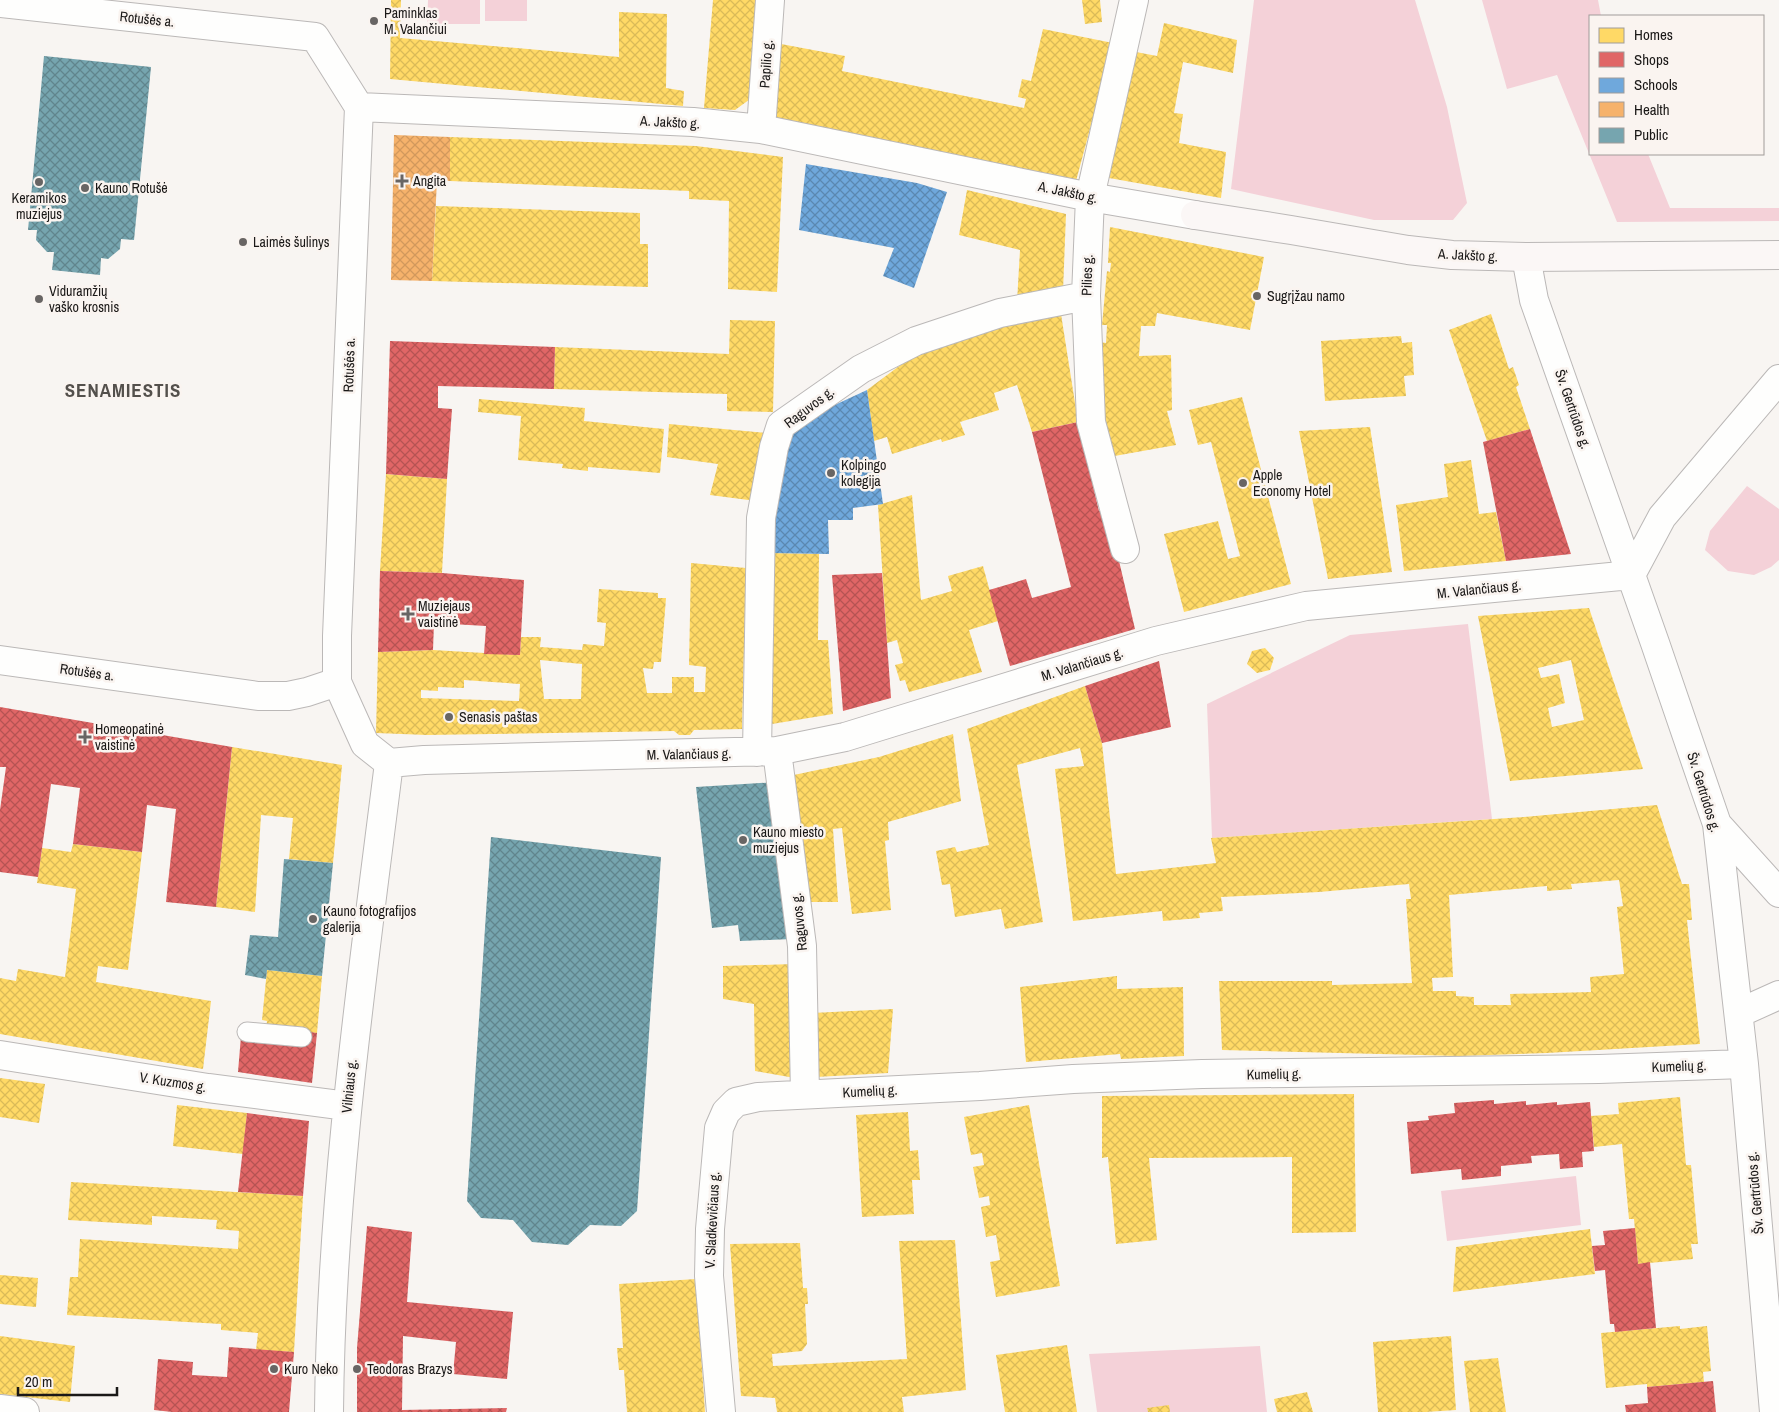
<svg xmlns="http://www.w3.org/2000/svg" width="1779" height="1412" viewBox="0 0 1779 1412" font-family="'Archivo Narrow',sans-serif">
  <style>
    .grass { fill: #f4d1d8 }
    .homes { fill: url(#homes-cross-hatch); fill-rule: evenodd }
    .shops { fill: url(#shops-cross-hatch) }
    .schools { fill: url(#schools-cross-hatch) }
    .health { fill: url(#health-cross-hatch) }
    .public { fill: url(#public-cross-hatch) }
    .lines { fill: none; stroke-linecap: round; stroke-linejoin: round }
    .lane-casing { stroke: #bbb8b7; stroke-width: 21 }
    .street-casing { stroke: #bbb8b7; stroke-width: 30 }
    .secondary-casing { stroke: #bbb8b7; stroke-width: 30 }
    .lane { stroke: #fefefd; stroke-width: 19 }
    .street { stroke: #fefefd; stroke-width: 28 }
    .secondary { stroke: #fbf7f6; stroke-width: 28 }
    .poi-dot { fill: #686564; stroke: #faf4f0; stroke-width: 2 }
    .labels { text-anchor: middle; dominant-baseline: central; stroke-width: 5; stroke-linejoin: round; paint-order: stroke }
    .poi-label { font-size: 14px; fill: #1a1817; stroke: #faf4f0; text-anchor: start }
    .street-label { font-size: 14px; fill: #1a1817; stroke: #faf4f0 }
    .district-label { font-size: 19px; font-weight: bold; letter-spacing: 1px; fill: #54504c; stroke: #faf4f0 }
  </style>
  <defs>
    <pattern id="homes-cross-hatch" width="8" height="8" patternUnits="userSpaceOnUse" patternTransform="scale(1.25)"><rect width="8" height="8" fill="#ffd966"/><path d="M0 0l8 8M0 8l8-8" fill="none" stroke="#daba58"/></pattern>
    <pattern id="shops-cross-hatch" width="8" height="8" patternUnits="userSpaceOnUse" patternTransform="scale(1.25)"><rect width="8" height="8" fill="#e06666"/><path d="M0 0l8 8M0 8l8-8" fill="none" stroke="#b55353"/></pattern>
    <pattern id="schools-cross-hatch" width="8" height="8" patternUnits="userSpaceOnUse" patternTransform="scale(1.25)"><rect width="8" height="8" fill="#6fa8dc"/><path d="M0 0l8 8M0 8l8-8" fill="none" stroke="#5a88b1"/></pattern>
    <pattern id="health-cross-hatch" width="8" height="8" patternUnits="userSpaceOnUse" patternTransform="scale(1.25)"><rect width="8" height="8" fill="#f6b26b"/><path d="M0 0l8 8M0 8l8-8" fill="none" stroke="#d2985c"/></pattern>
    <pattern id="public-cross-hatch" width="8" height="8" patternUnits="userSpaceOnUse" patternTransform="scale(1.25)"><rect width="8" height="8" fill="#76a5af"/><path d="M0 0l8 8M0 8l8-8" fill="none" stroke="#60858d"/></pattern>
  </defs>
  <rect width="100%" height="100%" fill="#f8f5f2"/>
  <path class="grass" d="M428,0H480V24H427Z
    M485,0H527V21H485Z
    M1254,0H1415L1447,107L1467,203L1453,220H1374L1231,189Z
    M1482,0H1598L1601,16H1590V154H1648L1670,208H1779V221L1617,222L1557,75L1507,89Z
    M1747,486L1779,509V560L1771,567L1754,575L1728,571L1705,550L1710,531Z
    M1468,624L1492,819L1212,838L1207,704L1350,635Z
    M1576,1176L1581,1225L1447,1241L1441,1191Z
    M1260,1346L1267,1412H1097L1089,1354Z"/>
  <path class="homes" d="M391,0H401L400,38L619,57V12L667,14L666,88L684,91L683,106L390,79Z
    M713,0H760L753,97L735,110L704,108Z
    M1082,0H1100L1102,22L1085,24Z
    M1164,23L1237,40L1233,73L1183,62L1174,113L1183,114L1179,143L1226,152L1221,198L1109,178L1136,52L1157,56Z
    M1043,29L1113,43L1076,181L769,118L781,44L845,56L842,71L1024,108L1026,99L1018,97L1022,79L1031,81Z
    M450,137L696,146L783,157L777,292L728,289L729,201L689,199V191L450,181Z
    M967,190L1066,214L1063,292L1017,302L1020,250L959,235Z
    M436,206L640,213V244H648V287L432,281Z
    M1110,227L1264,257L1250,330L1157,313L1155,326H1141L1139,356L1171,355L1172,410L1167,411L1176,445L1109,457L1100,420V342L1106,343L1107,325H1102L1107,271L1110,272L1111,263H1108Z
    M1061,314L1078,422L1032,432L1017,385L994,393L999,410L960,422L965,435L942,442L941,439L892,454L887,437L874,441L867,390L918,352L979,330Z
    M1491,314L1509,369L1513,367L1519,385L1516,387L1530,429L1487,441L1449,330Z
    M730,320L775,321L773,412L727,411V394L554,389L555,347L729,354Z
    M1401,336L1402,343L1412,342L1414,375L1404,376L1406,396L1325,401L1321,341Z
    M1242,397L1291,584L1184,612L1164,534L1218,521L1228,559L1240,556L1211,442L1198,445L1189,410Z
    M479,399L585,408L584,421L664,429L660,473L588,467V471L562,468L563,464L518,460L521,416L478,412Z
    M669,424L768,433L756,501L710,495L718,464L667,457Z
    M1370,427L1392,572L1328,579L1299,431Z
    M1471,460L1479,514L1496,512L1506,561L1404,571L1396,505L1448,497L1444,464Z
    M386,474L447,479L442,573L380,571Z
    M912,495L921,600L952,591L948,576L983,566L998,621L969,630L982,672L909,692L905,680L900,681L895,665L903,663L897,640L887,643L878,505Z
    M771,553L819,554L818,640H828L833,714L772,724L769,643Z
    M691,563L746,568L742,729L694,730L690,735H679L674,731L427,735L376,733L378,652L433,650L520,655L521,637H541L540,647L582,650L583,644L604,646L606,623L597,622L599,589L658,593V598H666L661,662H654L653,669L643,668L647,693H672V677H694V692H705L706,667L689,665ZM540,660L582,664L581,699H544ZM464,680L520,684L519,701L421,698V690L438,691V687L464,688Z
    M1589,608L1643,769L1510,781L1478,616ZM1571,660L1584,720L1552,727L1548,708L1565,703L1559,674L1541,678L1538,668Z
    M1265,648L1274,658L1270,670L1257,673L1247,664L1252,651Z
    M1085,686L1102,743L1116,874L1216,863L1211,838L1524,817L1657,805L1682,884H1689L1692,920H1687L1700,1044L1547,1053L1460,1056L1222,1050L1219,981H1332V985L1412,983L1406,899H1411L1409,884L1319,892L1221,897L1223,911L1199,913L1200,918L1163,921L1162,911L1073,921L1055,769L1084,766L1080,748L1017,765L1043,922L1005,929L1001,909L955,917L950,884L942,885L936,851L955,847L957,852L989,845L967,729ZM1619,880L1623,906L1617,907L1624,974L1590,977L1591,992L1510,994L1511,1005H1474V997L1456,996V991H1433L1432,978L1453,977L1449,895L1547,886V891L1572,889L1571,884Z
    M953,734L961,801L888,822L889,840L885,841L891,910L852,914L842,828L833,829L838,902H805L789,776L879,757Z
    M232,747L342,765L333,863L289,859L293,818L261,815L255,912L216,907Z
    M73,844L142,852L128,970L98,966L96,982L211,1001L203,1069L0,1034V978L16,981L18,969L65,977L76,889L37,883L42,848L71,852Z
    M794,964L795,1078L755,1071L754,1004L723,999V966Z
    M267,970L322,976L317,1033L266,1028L267,1021L262,1020Z
    M1117,976V989L1183,987L1184,1056L1121,1059L1120,1054L1026,1062L1020,987Z
    M893,1009L888,1073L816,1077L812,1013Z
    M0,1078L45,1084L39,1123L0,1117Z
    M1354,1094L1356,1232L1292,1233V1157L1149,1158L1157,1240L1116,1244L1108,1157L1102,1158V1096Z
    M1680,1097L1686,1165H1691L1698,1244H1691L1693,1259L1638,1264L1634,1219H1629L1622,1144L1594,1147L1591,1116L1619,1114L1618,1103Z
    M177,1105L247,1113L243,1154L173,1146Z
    M1029,1105L1060,1286L996,1297L990,1262L1000,1260L996,1235L986,1237L981,1207L990,1205L989,1196L979,1198L973,1167L984,1165L982,1153L971,1155L964,1117Z
    M908,1112L910,1151L918,1150L920,1180H912L914,1214L862,1217L856,1115Z
    M71,1182L303,1196L294,1352L256,1350L258,1333L221,1330V1324L67,1315L70,1277H78L80,1239L238,1249L239,1231L216,1229L217,1220L152,1216V1225L68,1220Z
    M1590,1229L1595,1274L1453,1292L1456,1247Z
    M955,1240L966,1390L902,1397L904,1412H777L775,1398L741,1396L730,1244L800,1243L803,1288H807L808,1304H805L807,1344L802,1351L772,1354L773,1366L907,1359L899,1241Z
    M0,1275L38,1278L36,1307L0,1304Z
    M696,1279L705,1412H627L624,1370H619L617,1348H623L619,1284Z
    M1680,1326V1329L1707,1326L1711,1371L1703,1372L1704,1382L1647,1387V1384L1606,1388L1601,1333Z
    M0,1336L75,1346L70,1402L0,1394Z
    M1451,1336L1456,1410L1426,1412H1378L1373,1342Z
    M1067,1345L1077,1412H1005L996,1355Z
    M1498,1358L1506,1412H1470L1464,1361Z
    M1307,1392L1313,1412H1277L1274,1399Z
    M1169,1405L1170,1412H1148L1147,1408Z"/>
  <path class="shops" d="M390,341L555,347L554,389L438,386V408L452,409L447,479L386,474Z
    M1078,422L1099,511L1106,509L1108,514L1135,629L1010,666L989,590L1026,579L1032,598L1071,587L1032,432Z
    M1530,429L1571,554L1506,561L1483,442Z
    M380,571L442,573L524,580L520,655L484,654L486,626L434,623L433,650L378,652Z
    M882,573L891,698L843,711L832,575Z
    M1159,661L1171,727L1102,743L1085,686Z
    M0,707L232,747L216,907L166,902L176,809L147,805L142,852L73,844L80,788L51,784L38,877L0,872V810L6,767H0Z
    M303,1031L317,1033L312,1083L238,1072L241,1036Z
    M1494,1100V1104L1526,1101V1105L1557,1102V1105L1590,1102L1594,1151L1582,1152L1583,1167L1560,1169L1559,1154L1531,1156L1532,1163L1501,1166V1176L1462,1180L1461,1169L1411,1174L1407,1122L1429,1120L1428,1116L1455,1113L1454,1103Z
    M247,1113L309,1121L303,1196L238,1192Z
    M367,1226L412,1232L407,1302L513,1312L507,1379L453,1374L456,1342L403,1336L402,1410L507,1408L506,1412H357V1348Z
    M1635,1228L1638,1264L1650,1262L1656,1328L1615,1332L1614,1324H1610L1605,1270L1595,1271L1592,1246L1605,1245L1603,1231Z
    M229,1347L294,1352L289,1412H172L154,1410L158,1359L193,1362L192,1375L227,1377Z
    M1713,1381L1716,1412H1626L1625,1405L1648,1403L1647,1387Z"/>
  <path class="schools" d="M806,164L917,183L947,192L914,288L883,276L894,248L799,230Z
    M867,390L883,504L853,508V520H828L829,554L771,553L774,521L789,442L794,433L800,426L826,409Z"/>
  <path class="health" d="M394,135L450,137V181L437,180L432,281L391,280Z"/>
  <path class="public" d="M44,56L151,67L134,240L121,239L120,249L108,259L101,258L100,275L52,270L54,252H47L36,240L37,230H28Z
    M778,782L793,939L740,941L738,925L712,928L696,787Z
    M491,837L661,857L637,1211L621,1226L590,1225L568,1245L532,1242L513,1220L481,1218L467,1201Z
    M284,859L333,863L322,976L267,970L266,979L245,975L250,935L278,937Z"/>
  <g class="lines">
    <g class="lane-casing">
      <path id="lane" d="M247,1032L302,1037"/>
    </g>
    <g class="street-casing">
      <path id="street" d="M0,3L315,37L359,107L337,636V682L365,744L389,763L424,760L777,751L845,737L1156,641L1306,606L1631,575
        M359,107L693,122L761,129L1090,197L1195,215
        M761,129L770,0
        M1526,257L1534,300L1655,643L1717,824L1744,1064L1774,1412
        M1125,549L1091,422L1086,296L1090,197L1134,0
        M1631,575L1662,517L1779,379
        M0,660L258,696H288L307,692L337,682
        M777,751L802,946L805,1094
        M757,752L761,518L774,447L781,425L861,369L916,341L1000,313L1086,296
        M1717,824L1779,893
        M1739,1013L1779,995
        M0,1055L208,1088L347,1106
        M0,1409L25,1412
        M329,1412C331,1194 362,978 389,763
        M721,1412L709,1276L710,1229L719,1128L726,1112L736,1102L758,1097L980,1086L1073,1079L1202,1074L1599,1069L1744,1064"/>
    </g>
    <g class="secondary-casing">
      <path id="secondary" d="M1195,215L1291,230L1408,250L1452,255L1526,257L1779,255"/>
    </g>
    <use href="#lane" class="lane"/>
    <use href="#street" class="street"/>
    <use href="#secondary" class="secondary"/>
  </g>
  <g class="poi-dot">
    <circle cx="374" cy="21" r="5"/>
    <path d="M399.5 173.5h5v5h5v5h-5v5h-5v-5h-5v-5h5z"/>
    <circle cx="39" cy="182" r="5"/>
    <circle cx="85" cy="188" r="5"/>
    <circle cx="243" cy="242" r="5"/>
    <circle cx="1257" cy="296" r="5"/>
    <circle cx="39" cy="299" r="5"/>
    <circle cx="831" cy="473" r="5"/>
    <circle cx="1243" cy="483" r="5"/>
    <path d="M405.5 606.5h5v5h5v5h-5v5h-5v-5h-5v-5h5z"/>
    <circle cx="449" cy="717" r="5"/>
    <path d="M82.5 729.5h5v5h5v5h-5v5h-5v-5h-5v-5h5z"/>
    <circle cx="743" cy="840" r="5"/>
    <circle cx="313" cy="919" r="5"/>
    <circle cx="274" cy="1369" r="5"/>
    <circle cx="357" cy="1369" r="5"/>
  </g>
  <g class="labels">
    <g class="poi-label">
      <text x="384" y="13">Paminklas<tspan x="384" dy="16">M. Valančiui</tspan></text>
      <text x="413" y="181">Angita</text>
      <text x="95" y="188">Kauno Rotušė</text>
      <text x="39" y="198" text-anchor="middle">Keramikos<tspan x="39" dy="16">muziejus</tspan></text>
      <text x="253" y="242">Laimės šulinys</text>
      <text x="49" y="291">Viduramžių<tspan x="49" dy="16">vaško krosnis</tspan></text>
      <text x="1267" y="296">Sugrįžau namo</text>
      <text x="841" y="465">Kolpingo<tspan x="841" dy="16">kolegija</tspan></text>
      <text x="1253" y="475">Apple<tspan x="1253" dy="16">Economy Hotel</tspan></text>
      <text x="418" y="606">Muziejaus<tspan x="418" dy="16">vaistinė</tspan></text>
      <text x="459" y="717">Senasis paštas</text>
      <text x="95" y="729">Homeopatinė<tspan x="95" dy="16">vaistinė</tspan></text>
      <text x="753" y="832">Kauno miesto<tspan x="753" dy="16">muziejus</tspan></text>
      <text x="323" y="911">Kauno fotografijos<tspan x="323" dy="16">galerija</tspan></text>
      <text x="284" y="1369">Kuro Neko</text>
      <text x="367" y="1369">Teodoras Brazys</text>
    </g>
    <g class="street-label">
      <text transform="translate(147 19) rotate(6)">Rotušės a.</text>
      <text transform="translate(766 64) rotate(-86)">Papilio g.</text>
      <text transform="translate(670 122) rotate(3)">A. Jakšto g.</text>
      <text transform="translate(1068 192) rotate(12)">A. Jakšto g.</text>
      <text transform="translate(1468 255) rotate(3)">A. Jakšto g.</text>
      <text transform="translate(1087 275) rotate(-88)">Pilies g.</text>
      <text transform="translate(349 365) rotate(-88)">Rotušės a.</text>
      <text transform="translate(809 407) rotate(-37)">Raguvos g.</text>
      <text transform="translate(1573 409) rotate(71)">Šv. Gertrūdos g.</text>
      <text transform="translate(1479 589) rotate(-6)">M. Valančiaus g.</text>
      <text transform="translate(1082 664) rotate(-17)">M. Valančiaus g.</text>
      <text transform="translate(87 672) rotate(8)">Rotušės a.</text>
      <text transform="translate(689 754) rotate(-1)">M. Valančiaus g.</text>
      <text transform="translate(1704 792) rotate(73)">Šv. Gertrūdos g.</text>
      <text transform="translate(799 922) rotate(-96)">Raguvos g.</text>
      <text transform="translate(1679 1066) rotate(-2)">Kumelių g.</text>
      <text transform="translate(1274 1074) rotate(-1)">Kumelių g.</text>
      <text transform="translate(173 1082) rotate(9)">V. Kuzmos g.</text>
      <text transform="translate(349 1086) rotate(-84)">Vilniaus g.</text>
      <text transform="translate(870 1091) rotate(-3)">Kumelių g.</text>
      <text transform="translate(1755 1193) rotate(-95)">Šv. Gertrūdos g.</text>
      <text transform="translate(712 1220) rotate(-87)">V. Sladkevičiaus g.</text>
    </g>
    <g class="district-label">
      <text x="123" y="390">SENAMIESTIS</text>
    </g>
  </g>
  <rect x="1589" y="15" width="175" height="140" fill="#faf4f0" stroke="#a09c99"/>
  <rect x="1599" y="28" width="25" height="15" fill="#ffd966" stroke="#a09c99"/>
  <text x="1634" y="40" font-size="15" fill="#1a1817">Homes</text>
  <rect x="1599" y="52" width="25" height="15" fill="#e06666" stroke="#a09c99"/>
  <text x="1634" y="65" font-size="15" fill="#1a1817">Shops</text>
  <rect x="1599" y="78" width="25" height="15" fill="#6fa8dc" stroke="#a09c99"/>
  <text x="1634" y="90" font-size="15" fill="#1a1817">Schools</text>
  <rect x="1599" y="102" width="25" height="15" fill="#f6b26b" stroke="#a09c99"/>
  <text x="1634" y="115" font-size="15" fill="#1a1817">Health</text>
  <rect x="1599" y="128" width="25" height="15" fill="#76a5af" stroke="#a09c99"/>
  <text x="1634" y="140" font-size="15" fill="#1a1817">Public</text>
  <path d="M18 1387v8h99v-8" fill="none" stroke="#1a1817" stroke-width="2.5"/>
  <text x="25" y="1387" font-size="15" fill="#1a1817" stroke="#faf4f0" stroke-width="4" paint-order="stroke">20 m</text>
</svg>
